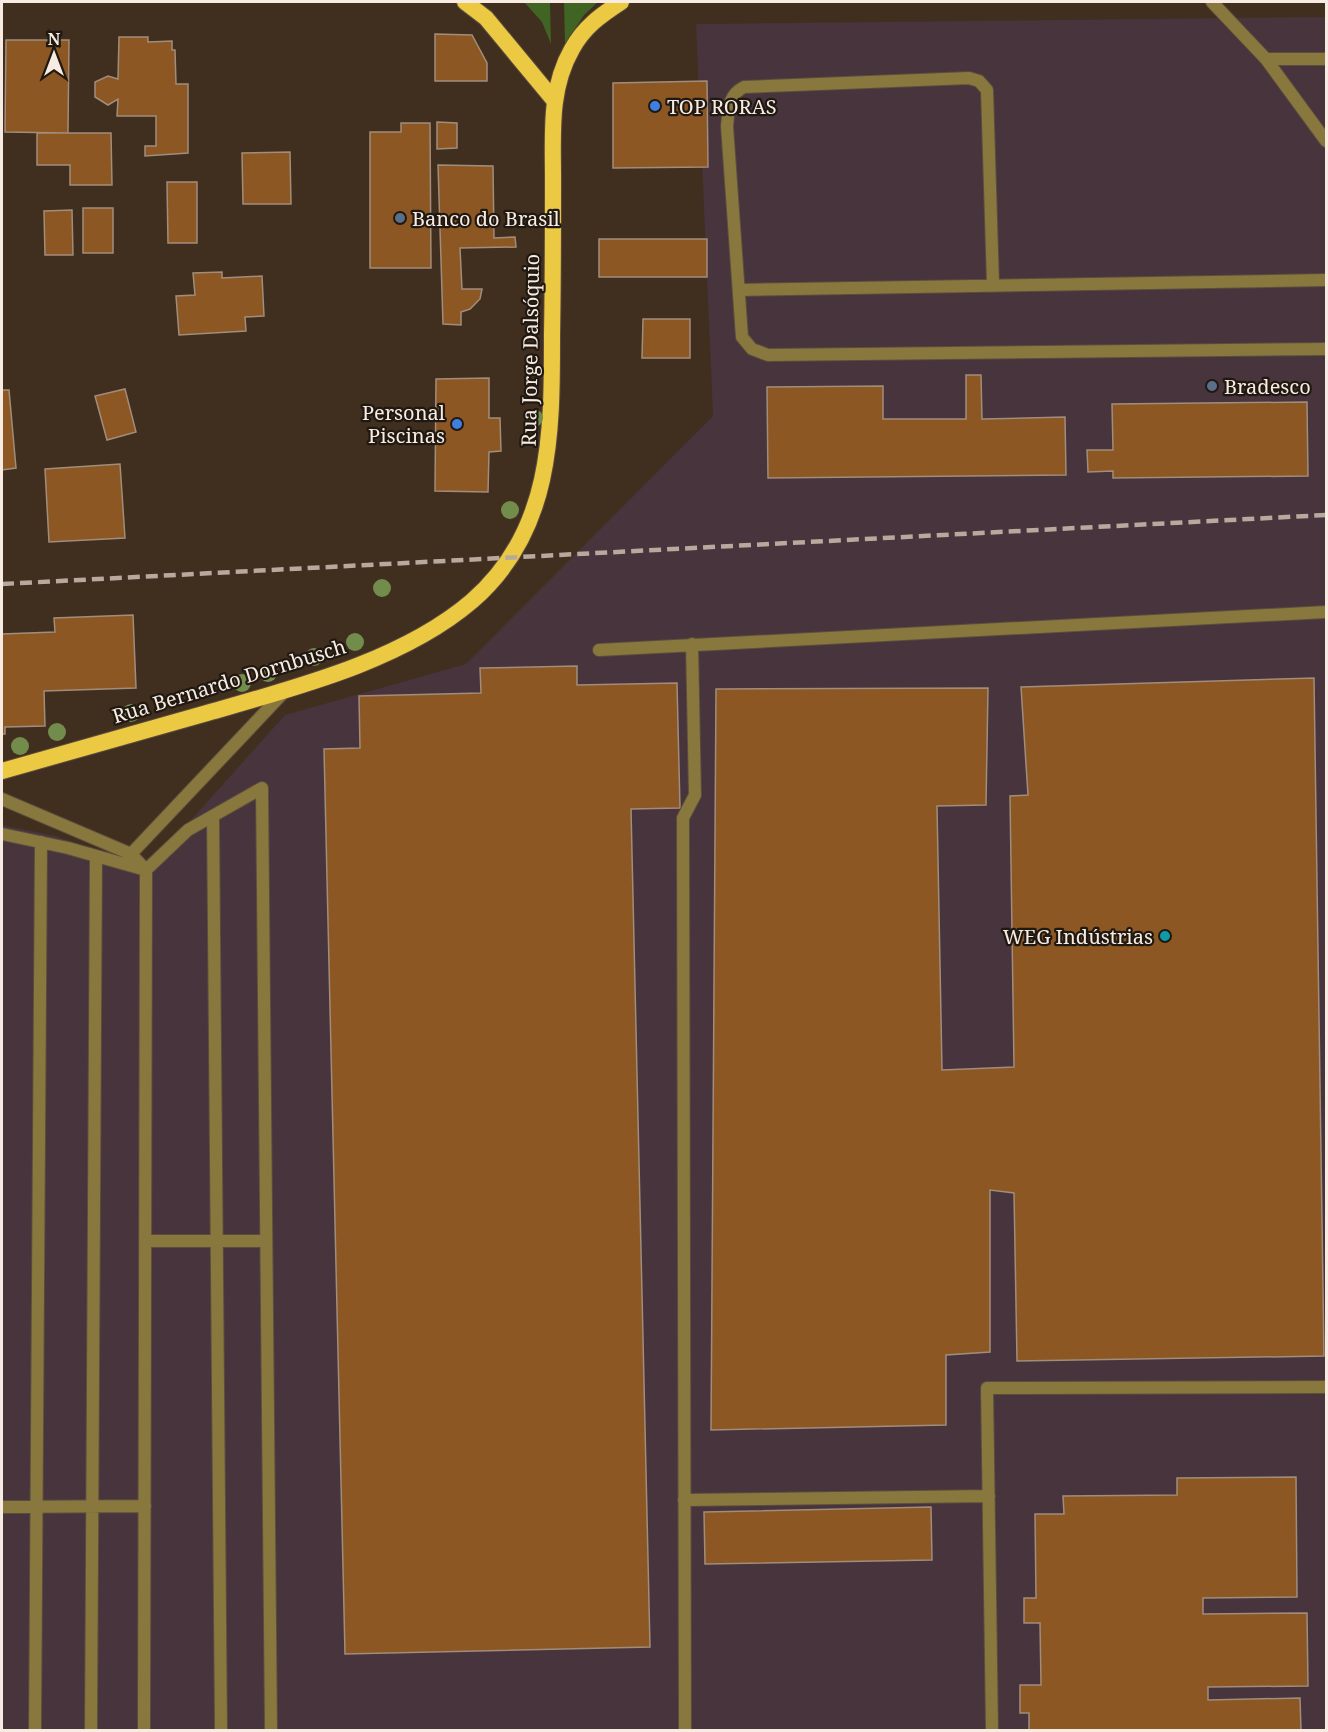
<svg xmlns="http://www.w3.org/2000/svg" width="1328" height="1732" viewBox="0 0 1328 1732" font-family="'Noto Serif',serif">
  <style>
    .industrial { fill: #47343c }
    .green { fill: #3f6423 }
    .building { fill: #8c5722; stroke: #a18d7b; stroke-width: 1.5 }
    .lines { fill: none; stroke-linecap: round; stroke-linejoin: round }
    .service-casing { stroke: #5d4c3e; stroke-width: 14 }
    .trunk-casing { stroke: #5d4c3e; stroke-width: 18 }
    .service { stroke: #88783d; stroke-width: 12 }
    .trunk { stroke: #ecc943; stroke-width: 16 }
    .rail { stroke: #b7a99e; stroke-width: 4.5; stroke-dasharray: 12 6; stroke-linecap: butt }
    .tree { fill: #728c4c }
    .shop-dot { fill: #3f7fe0; stroke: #201912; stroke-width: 2 }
    .service-dot { fill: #5c6f8a; stroke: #201912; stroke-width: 2 }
    .culture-dot { fill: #0f9aa8; stroke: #201912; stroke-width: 2 }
    .labels { text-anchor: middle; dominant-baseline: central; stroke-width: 4.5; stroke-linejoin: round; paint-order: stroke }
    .poi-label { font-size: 20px; fill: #f7ebe2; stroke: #201912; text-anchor: start }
    .street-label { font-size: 20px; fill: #f7ebe2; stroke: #201912 }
  </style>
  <rect width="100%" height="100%" fill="#402e1f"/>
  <path class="industrial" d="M1326,17V1730H2V825L56,836L146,870L285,715L466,664L713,416L696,24Z"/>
  <path class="green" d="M524,2H550L551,44L542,22Z
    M564,2H598L584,15L565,44Z"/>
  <path class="building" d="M435,34L472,35L487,63V81H435Z
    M119,37H148V42L172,41V50H175L176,84H188V153L145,156V146H156V116H117L118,99L108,105L95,97V82L108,76L118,79Z
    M6,40H69L68,133L5,132Z
    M707,81L708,167L613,168V83Z
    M437,122L457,123V148L437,149Z
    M401,123H430L431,268H370V132H401Z
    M37,133H111L112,185H70V165H37Z
    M290,152L291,204H243L242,153Z
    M438,165L493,166L494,238L515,237L516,247L460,248L462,289H482L480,299L470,309L461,312V325L443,324Z
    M167,182H197V243H168Z
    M83,208H113V253H83Z
    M72,210L73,255H45L44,211Z
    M599,239H707V277H599Z
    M222,272V278L262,276L264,316L245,317L246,331L179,335L176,296L195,295L193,273Z
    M643,319H690V358H642Z
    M966,375H981L982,419L1065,417L1066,475L768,478L767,387L883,386V419H966Z
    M489,378V418H500L501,451L489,452L488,492L435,491L436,379Z
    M125,389L136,432L107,440L95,396Z
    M2,390H9L16,468L2,470Z
    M1307,402L1308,476L1113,478V471L1088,472L1087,450H1113L1112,404Z
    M120,464L125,538L49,542L45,469Z
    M133,615L136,688L44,691L45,726L5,727V734H2V634L55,632L54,618Z
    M577,666V685L677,683L680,808L631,809L650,1647L345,1654L324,749L360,748L359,696L481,693L480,668Z
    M1314,678L1324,1356L1017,1361L1014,1193L990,1190V1352L946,1355V1425L711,1430L716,689L988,688L986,805L937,806L942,1070L1014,1067L1010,796L1028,795L1021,687Z
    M1296,1477L1297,1597L1203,1598V1614L1307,1613L1308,1686L1208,1687V1700L1300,1698L1301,1730H1029V1713H1020V1685H1041L1040,1623H1024V1598H1036L1035,1514H1064L1063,1496L1177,1495V1478Z
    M931,1507L932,1560L705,1564L704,1512Z"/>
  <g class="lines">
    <g class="service-casing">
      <path id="service" d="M1212,2L1266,59L1326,141
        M1266,59H1326
        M993,284L987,90L979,81L969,78L744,87C728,95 729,109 727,126L742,337L752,349L768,355L1326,349
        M739,290L1326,280
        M599,650L1326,612
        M2,799L131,854L146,870L144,1730
        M213,816L221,1730
        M2,834L68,848L146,870L188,830L262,788L271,1730
        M131,854L285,691
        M147,1241H266
        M684,1500L989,1496
        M2,1507L145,1506
        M35,1730L41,842
        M91,1730L96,856
        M685,1730L683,818L695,795L692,644
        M992,1730L987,1388L1326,1387"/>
    </g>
    <g class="trunk-casing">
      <path id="trunk" d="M465,2L486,18L553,99
        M2,771C70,752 139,732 207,713C294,688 402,661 472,601C553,531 552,432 552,334C553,282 553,230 553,178C553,134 549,89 572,49C584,27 601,15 621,2"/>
    </g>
    <use href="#service" class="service"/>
    <use href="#trunk" class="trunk"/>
    <path class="rail" d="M2,584L1326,515"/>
  </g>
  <g class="tree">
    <circle cx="534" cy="418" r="9"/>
    <circle cx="510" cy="510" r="9"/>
    <circle cx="382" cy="588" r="9"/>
    <circle cx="355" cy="642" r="9"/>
    <circle cx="314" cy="657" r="9"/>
    <circle cx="268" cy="673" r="9"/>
    <circle cx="242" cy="683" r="9"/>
    <circle cx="131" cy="713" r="9"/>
    <circle cx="57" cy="732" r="9"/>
    <circle cx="20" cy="746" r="9"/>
  </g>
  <g class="shop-dot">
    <circle cx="655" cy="106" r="6"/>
    <circle cx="457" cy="424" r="6"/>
  </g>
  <g class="service-dot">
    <circle cx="400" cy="218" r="6"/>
    <circle cx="1212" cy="386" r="6"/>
  </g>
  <circle class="culture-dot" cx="1165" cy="936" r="6"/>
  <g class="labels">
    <g class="poi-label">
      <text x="667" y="106">TOP RORAS</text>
      <text x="412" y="218">Banco do Brasil</text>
      <text x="1224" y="386">Bradesco</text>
      <text x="445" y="412" text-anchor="end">Personal<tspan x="445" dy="23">Piscinas</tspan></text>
      <text x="1153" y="936" text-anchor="end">WEG Indústrias</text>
    </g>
    <g class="street-label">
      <text transform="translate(530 350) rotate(-89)">Rua Jorge Dalsóquio</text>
      <text transform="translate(229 681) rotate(-17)">Rua Bernardo Dornbusch</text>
    </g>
  </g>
  <rect width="1328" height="1732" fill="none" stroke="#f7ebe2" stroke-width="6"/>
  <g transform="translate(54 54)" stroke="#201912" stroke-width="4.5" paint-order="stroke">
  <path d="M0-4.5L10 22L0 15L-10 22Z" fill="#f7ebe2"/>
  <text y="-9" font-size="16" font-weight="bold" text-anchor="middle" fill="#f7ebe2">N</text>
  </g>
</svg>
